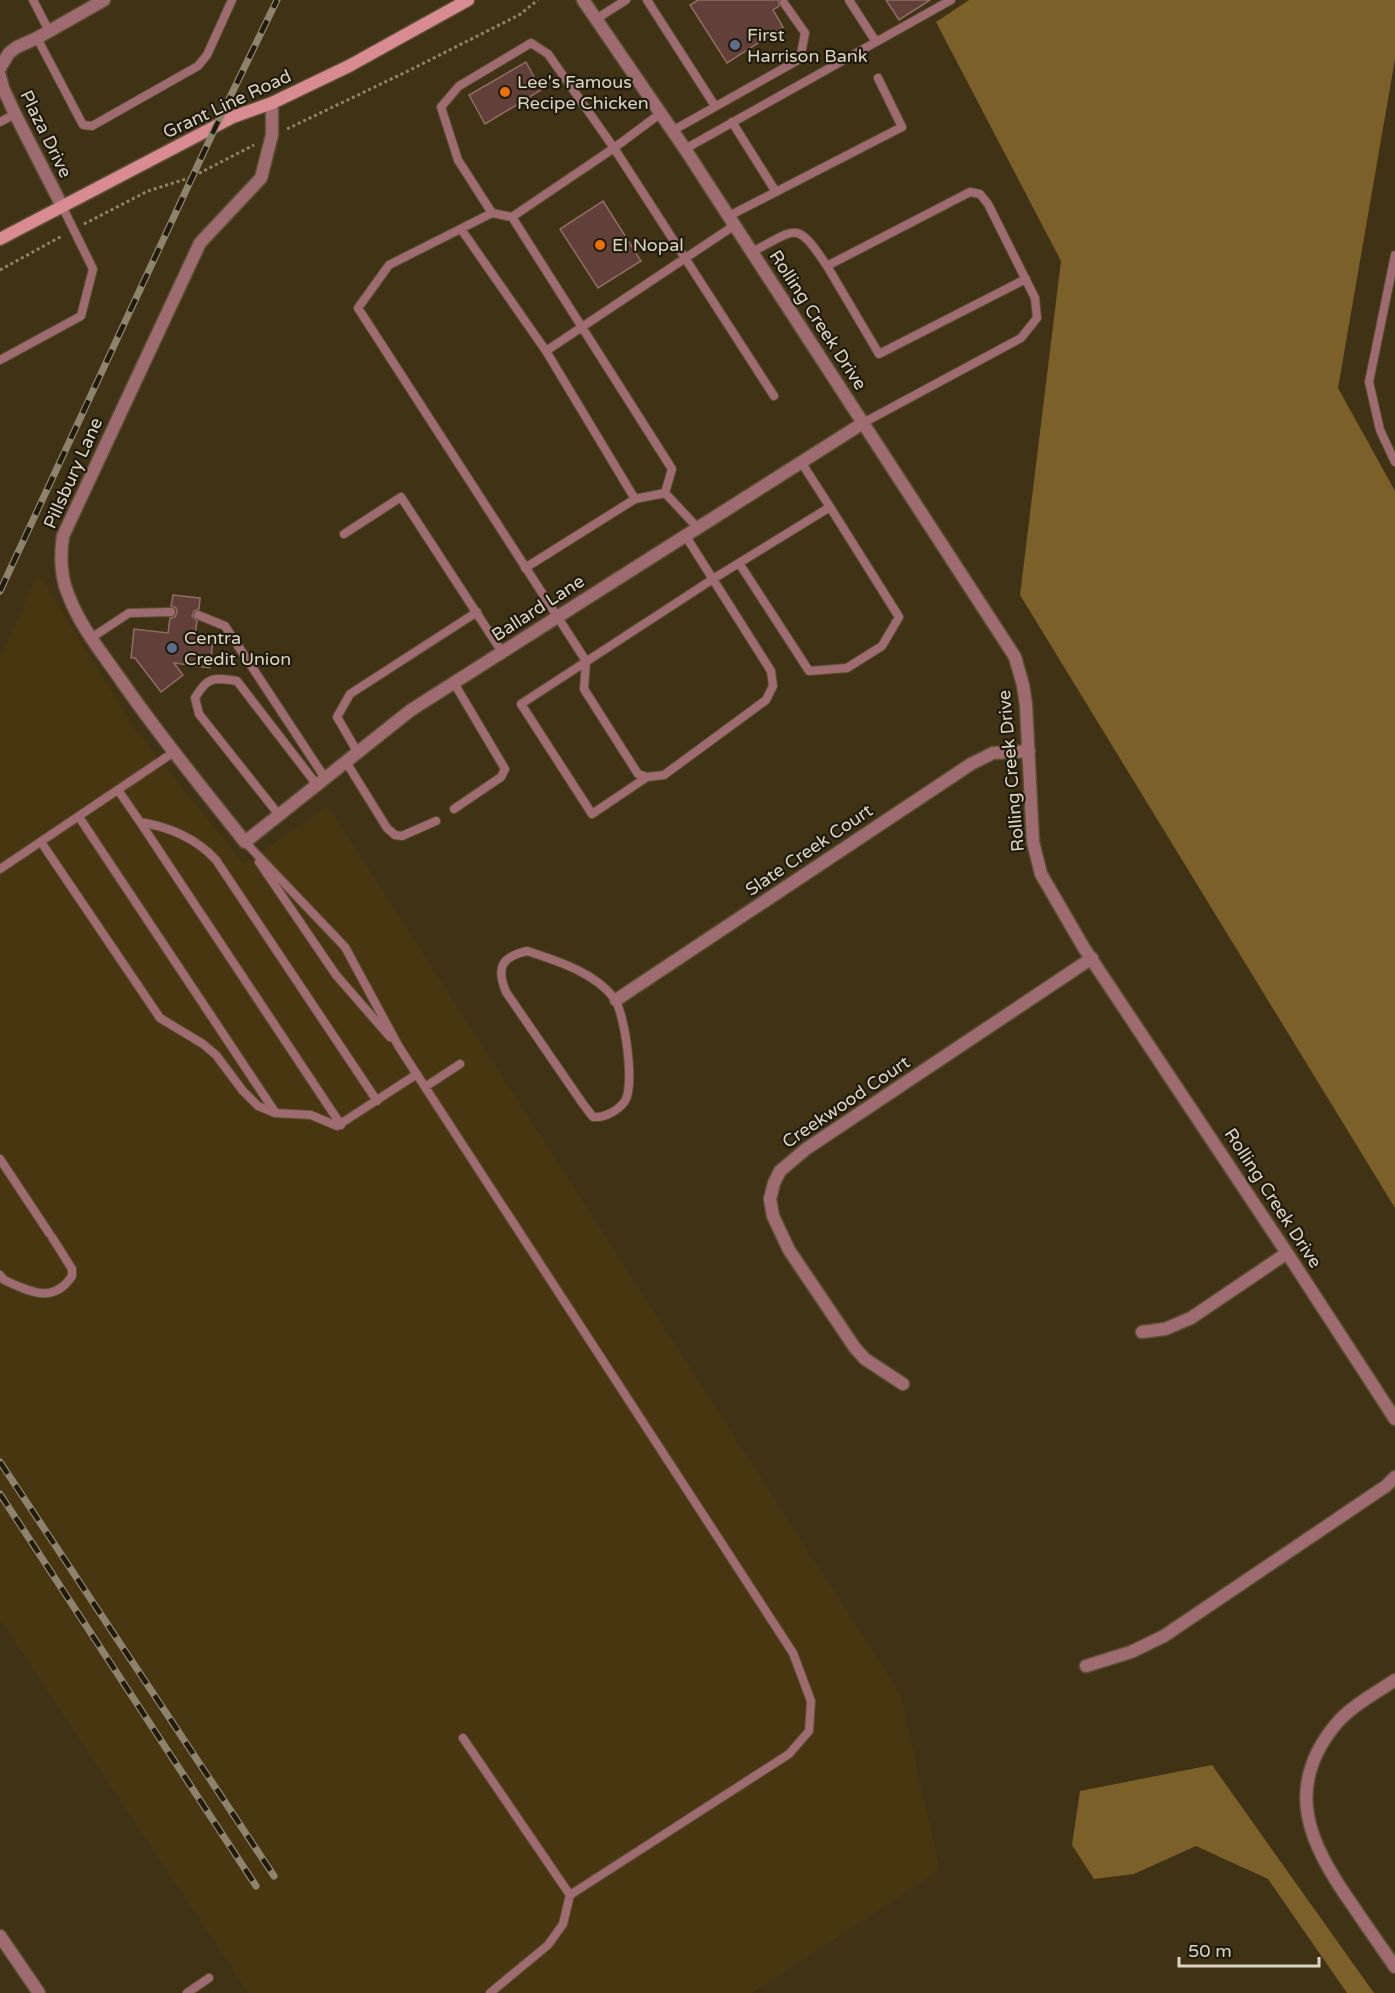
<svg xmlns="http://www.w3.org/2000/svg" width="1395" height="1993" viewBox="0 0 1395 1993" font-family="'Varela Round',sans-serif">
  <style>
    .built { fill: #483611 }
    .forest { fill: #7b6029 }
    .building { fill: #61403a; stroke: #916c65; stroke-width: 1.5 }
    .lines { fill: none; stroke-linecap: round; stroke-linejoin: round }
    .service-casing { stroke: #5c4f34; stroke-width: 10 }
    .minor-casing { stroke: #5c4f34; stroke-width: 15 }
    .secondary-casing { stroke: #5c4f34; stroke-width: 15 }
    .path { stroke: #8e836c; stroke-width: 3; stroke-dasharray: 3 3; stroke-linecap: butt }
    .service { stroke: #9e6c70; stroke-width: 8 }
    .minor { stroke: #9e6c70; stroke-width: 12 }
    .secondary { stroke: #d98b92; stroke-width: 12 }
    .rail-casing { stroke: #8e836c; stroke-width: 7 }
    .rail { stroke: #211b0e; stroke-width: 4.5; stroke-dasharray: 14; stroke-linecap: butt }
    .service-dot { fill: #5c6f8a; stroke: #211b0e; stroke-width: 2 }
    .food-dot { fill: #e8710a; stroke: #211b0e; stroke-width: 2 }
    .labels { text-anchor: middle; dominant-baseline: central; stroke-width: 4.5; stroke-linejoin: round; paint-order: stroke }
    .poi-label { font-size: 18px; fill: #dcd4c3; stroke: #211b0e; text-anchor: start }
    .street-label { font-size: 18px; fill: #dcd4c3; stroke: #211b0e }
  </style>
  <rect width="100%" height="100%" fill="#403215"/>
  <path class="built" d="M38,573L134,728L244,864L328,806L901,1695L940,1870L752,1993H248L0,1619V658Z"/>
  <path class="forest" d="M969,0H1395V59L1338,388L1395,491V1208L1020,595L1061,261L936,22Z
    M1212,1765L1374,1993H1347L1268,1879L1196,1846L1134,1874L1094,1879L1072,1845L1080,1791Z"/>
  <path class="building" d="M698,0H779V6L773,10L783,27L727,63L690,5Z
    M886,0H930L899,20Z
    M526,62L541,90L485,124L469,95Z
    M603,201L641,261L598,288L560,229Z
    M173,595L200,598L199,609L194,611L192,616L197,621L195,636L213,639L210,668L174,663L183,675L161,692L135,658H131L134,629L168,633L170,618L175,617L177,612L176,608L171,606Z"/>
  <g class="lines">
    <g class="service-casing">
      <path id="service" d="M33,0L49,31
        M647,0L715,106
        M849,0L876,42
        M596,19L626,0
        M37,38L83,125L92,126L198,66L207,55L232,0
        M661,113L614,148L548,54L531,43L459,86L441,107L458,160L492,213L389,265L358,308L586,661L584,689L638,774L647,777L664,775L766,700L773,686L771,671L685,535
        M0,122L15,114
        M732,122L776,192
        M672,131L800,59L805,33L784,3
        M685,149L951,0
        M492,213L512,217L614,148L774,396
        M729,216L902,127L878,78
        M512,217L672,469L665,493
        M461,229L546,351
        M752,252C798,228 796,220 827,266L970,192L980,194L988,204L1035,298L1037,318L1021,338L863,423
        M1395,255L1369,382L1380,430L1395,462
        M827,266L879,354L1026,279
        M0,360L81,316L93,269L62,206
        M697,527L665,493L635,499L546,351L735,225
        M344,534L401,497L502,652
        M739,563L809,671L847,668L882,646L899,617L830,507
        M525,568L635,499
        M198,615L225,626L325,778
        M91,638L129,613L171,612
        M358,753L337,717L350,694L477,612
        M346,762L387,828L395,835L402,836L436,821
        M647,777L592,814L521,704L713,579L830,507L801,462
        M118,790L140,822C169,827 195,837 216,860L377,1101
        M454,809L501,777L505,769L454,683
        M279,815L199,714L195,698C207,677 213,677 237,681L317,785
        M79,817L275,1112
        M140,822L341,1125
        M41,842L160,1018L203,1044L216,1055L243,1091L258,1106L275,1113L311,1115L337,1126L417,1074
        M245,842L345,947L399,1047L793,1653L811,1701L809,1731L789,1754L570,1895L563,1924L548,1945L490,1993
        M259,862L336,975L390,1037
        M0,869L174,752
        M527,951C557,961 594,972 614,998C625,1013 635,1085 625,1101C618,1111 604,1118 593,1117L583,1104L506,992C496,968 501,957 527,951Z
        M425,1087L460,1064
        M0,1159L49,1233
        M0,1275L4,1280C29,1291 53,1305 72,1276V1269L52,1237
        M463,1738L570,1895
        M187,1993L209,1978"/>
    </g>
    <g class="minor-casing">
      <path id="minor" d="M583,0L685,149L1015,657L1023,685L1026,705L1033,842L1041,874L1084,948L1287,1253L1395,1419
        M0,68L9,53L17,47L37,38L104,0
        M0,76L3,88L15,114L62,206
        M272,103V135L261,178L200,243L63,536C60,556 60,575 68,594C80,627 103,654 123,683C161,738 204,790 245,842L411,710L863,423
        M616,1000L971,764L993,753L1029,751
        M1142,1332L1165,1329L1191,1318L1287,1253
        M903,1384L865,1359L855,1348L789,1250L773,1216L770,1199L774,1183L780,1171L806,1149L1092,958
        M1086,1666L1131,1652L1164,1636L1386,1486L1395,1477
        M1395,1680C1376,1693 1351,1706 1336,1724C1283,1788 1309,1843 1351,1903C1365,1924 1380,1945 1395,1967
        M0,1936L39,1993"/>
    </g>
    <g class="secondary-casing">
      <path id="secondary" d="M0,239L233,117L272,103L349,66L468,0"/>
    </g>
    <path class="path" d="M287,129L408,71L519,15L538,0
      M84,224L148,191L192,177L254,145
      M0,270L62,236"/>
    <use href="#service" class="service"/>
    <use href="#minor" class="minor"/>
    <use href="#secondary" class="secondary"/>
    <g class="rail-casing">
      <path id="rail" d="M0,591L216,126L277,0
        M0,1462L274,1876
        M0,1494L256,1886"/>
    </g>
    <use href="#rail" class="rail"/>
  </g>
  <g class="service-dot">
    <circle cx="735" cy="45" r="6"/>
    <circle cx="172" cy="648" r="6"/>
  </g>
  <g class="food-dot">
    <circle cx="505" cy="92" r="6"/>
    <circle cx="600" cy="245" r="6"/>
  </g>
  <g class="labels">
    <g class="poi-label">
      <text x="747" y="35">First<tspan x="747" dy="21">Harrison Bank</tspan></text>
      <text x="517" y="82">Lee's Famous<tspan x="517" dy="21">Recipe Chicken</tspan></text>
      <text x="612" y="245">El Nopal</text>
      <text x="184" y="638">Centra<tspan x="184" dy="21">Credit Union</tspan></text>
    </g>
    <g class="street-label">
      <text transform="translate(227 104) rotate(-25)">Grant Line Road</text>
      <text transform="translate(46 134) rotate(64)">Plaza Drive</text>
      <text transform="translate(818 320) rotate(57)">Rolling Creek Drive</text>
      <text transform="translate(73 473) rotate(-66)">Pillsbury Lane</text>
      <text transform="translate(538 608) rotate(-33)">Ballard Lane</text>
      <text transform="translate(1011 771) rotate(-95)">Rolling Creek Drive</text>
      <text transform="translate(809 850) rotate(-34)">Slate Creek Court</text>
      <text transform="translate(846 1102) rotate(-34)">Creekwood Court</text>
      <text transform="translate(1273 1198) rotate(57)">Rolling Creek Drive</text>
    </g>
  </g>
  <path d="M1179 1957v9h140v-9" fill="none" stroke="#dcd4c3" stroke-width="3"/>
  <text x="1188" y="1957" font-size="18" fill="#dcd4c3" stroke="#211b0e" stroke-width="4.5" paint-order="stroke">50 m</text>
</svg>
